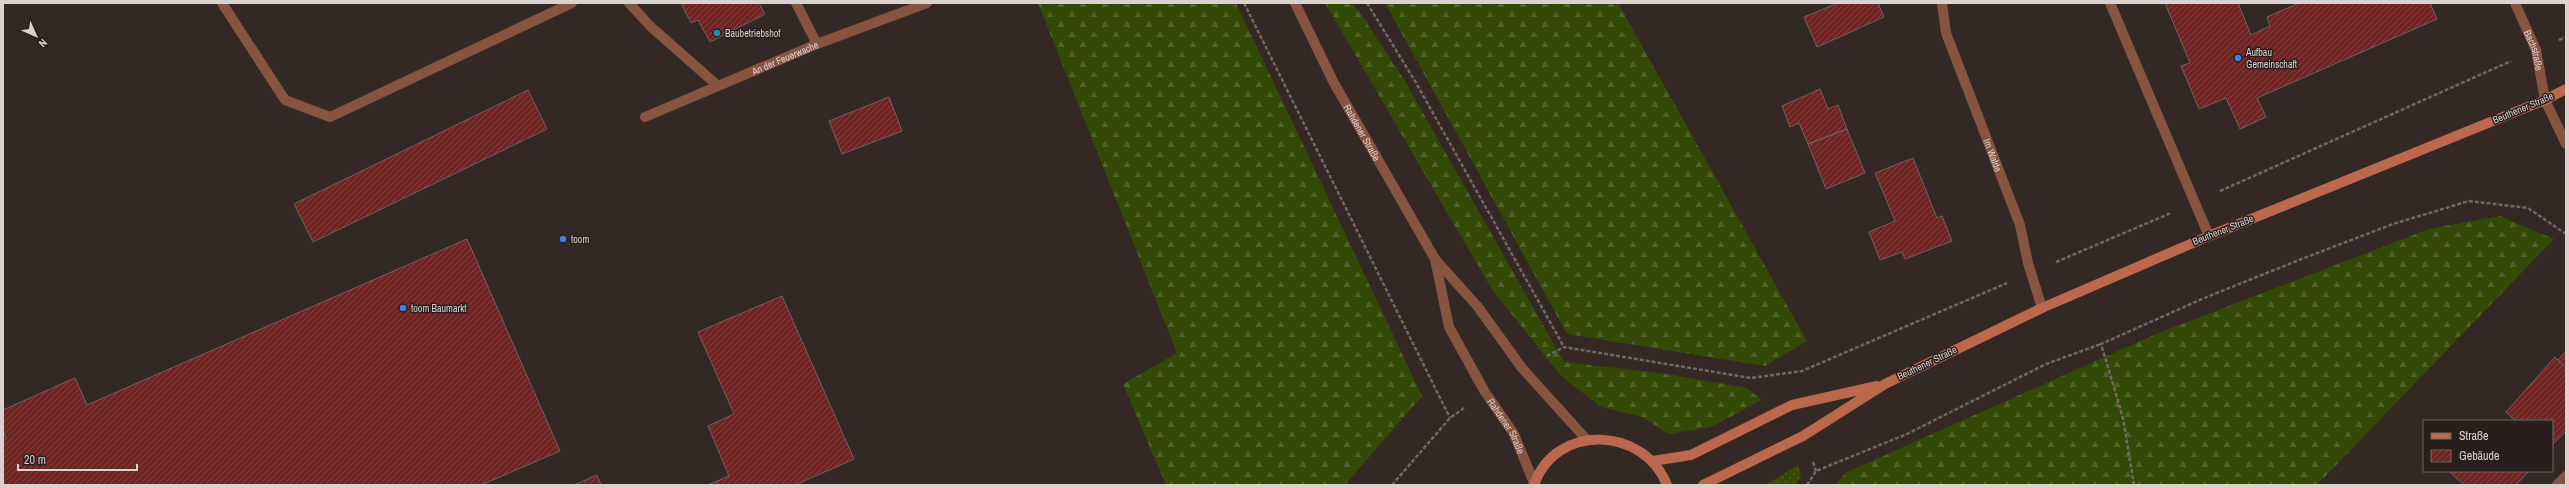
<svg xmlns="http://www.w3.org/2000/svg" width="2569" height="488" viewBox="0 0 2569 488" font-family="'Archivo Narrow',sans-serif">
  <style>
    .grass { fill: url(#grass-dots) }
    .forest { fill: url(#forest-firs) }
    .building { fill: url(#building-hatch); stroke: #706260 }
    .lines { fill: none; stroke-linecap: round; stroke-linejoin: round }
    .path { stroke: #726865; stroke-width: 2.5; stroke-dasharray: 4 2; stroke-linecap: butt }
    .lane { stroke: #885442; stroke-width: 10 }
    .street { stroke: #885442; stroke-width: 10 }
    .secondary { stroke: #bb684c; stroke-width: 10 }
    .culture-dot { fill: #0f9aa8; stroke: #291e1b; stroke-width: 1.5 }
    .shop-dot { fill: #3f7fe0; stroke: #291e1b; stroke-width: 1.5 }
    .labels { text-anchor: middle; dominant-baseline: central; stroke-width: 3; stroke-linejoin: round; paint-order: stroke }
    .poi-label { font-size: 10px; fill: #dad2cf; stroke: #291e1b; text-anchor: start }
    .street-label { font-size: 10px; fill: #dad2cf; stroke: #291e1b }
  </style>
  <defs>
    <pattern id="grass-dots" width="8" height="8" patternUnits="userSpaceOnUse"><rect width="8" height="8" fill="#344906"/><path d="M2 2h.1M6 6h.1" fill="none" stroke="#516229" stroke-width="1.8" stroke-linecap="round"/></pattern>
    <pattern id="forest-firs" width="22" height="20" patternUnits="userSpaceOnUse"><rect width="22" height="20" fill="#344906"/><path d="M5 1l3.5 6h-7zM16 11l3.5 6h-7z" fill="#516229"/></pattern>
    <pattern id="building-hatch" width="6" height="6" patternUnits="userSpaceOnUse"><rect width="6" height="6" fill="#6f2423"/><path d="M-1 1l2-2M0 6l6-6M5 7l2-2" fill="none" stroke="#834342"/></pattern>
  </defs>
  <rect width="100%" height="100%" fill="#332824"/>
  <path class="grass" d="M1798,465L1801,477L1796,485H1766Z"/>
  <path class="forest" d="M1038,3H1236L1422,396L1345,485H1166L1123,384L1177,353Z
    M1325,3H1351L1359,11L1405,81L1564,362L1667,374L1747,388L1762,400L1711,427L1669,434L1642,417L1601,407L1561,376L1491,288Z
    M1385,3H1618L1807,341L1765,366L1567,334Z
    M2500,216L2554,239L2317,485H1835L1847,472L2156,334L2429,229Z"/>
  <path class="building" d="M681,3H759L765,14L710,42L698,20L691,23Z
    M1838,3H1878L1884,17L1817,47L1804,17Z
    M2165,3H2238L2251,35L2270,26L2267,17L2299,3H2430L2437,19L2257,98L2266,117L2240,129L2226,98L2199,109L2181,66L2190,63Z
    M1820,89L1828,109L1838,105L1847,129L1808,144L1799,123L1790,127L1782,106Z
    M528,90L547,129L313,242L294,204Z
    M889,97L902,131L842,154L829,121Z
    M1847,129L1865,173L1826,189L1808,144Z
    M1913,158L1937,218L1942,216L1952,241L1905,259L1902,252L1880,260L1869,232L1895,221L1875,173Z
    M467,239L560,451L481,485H3V441L6,439L3,431V410L75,378L87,405Z
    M782,296L854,459L795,485H708L729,476L708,426L734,414L698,332Z
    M2566,351V368L2558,360Z
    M2555,357L2566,368V431L2552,445V421H2516L2506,412Z
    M2452,471H2529L2516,485H2464L2450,472Z
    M597,475L601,485H574Z"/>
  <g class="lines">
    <path class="path" d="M1244,3L1450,418
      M1367,3L1415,81L1564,347
      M2559,40L2566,37
      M2220,191L2511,61
      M2056,262L2171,213
      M1547,356L1564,347L1751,378L1802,371L2007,283
      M1813,462L1816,471
      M1392,485L1450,418L1464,408
      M1807,485L1816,471L1907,434L2046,364L2101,344
      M2134,485L2123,418L2101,344L2202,299L2299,260L2393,224L2469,201L2528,208L2566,234"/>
    <path class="lane" d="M222,3L285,100L330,117L572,3
      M629,3L650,26L717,85
      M796,3L817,44"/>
    <g class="street">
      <path id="s1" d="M1295,3L1334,83L1435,259L1478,307L1522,368L1587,440"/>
      <path id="s2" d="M1942,3L1946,33L2020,225L2028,263L2042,308"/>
      <path d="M2110,3L2209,236"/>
      <path id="s3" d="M2515,3L2536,50L2545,100L2566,144"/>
      <path id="s4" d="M645,117L817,44L927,3"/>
      <path id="s5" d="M1435,259L1449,327L1485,392L1514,434L1534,483"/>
      <path d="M2557,485L2566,476"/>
    </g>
    <path class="secondary" d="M1653,461L1691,455L1792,405L1877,386
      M1534,485C1555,423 1644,426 1667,485
      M1703,485L1803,436L1885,384L2042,308L2209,236L2545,100L2566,89"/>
  </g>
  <circle class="culture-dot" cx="717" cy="33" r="4"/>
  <g class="shop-dot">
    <circle cx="2238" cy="58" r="4"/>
    <circle cx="563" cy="239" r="4"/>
    <circle cx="403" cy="308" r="4"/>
  </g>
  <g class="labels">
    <g class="poi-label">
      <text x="725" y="33">Baubetriebshof</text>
      <text x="2246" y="52">Aufbau<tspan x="2246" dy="12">Gemeinschaft</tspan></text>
      <text x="571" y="239">toom</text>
      <text x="411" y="308">toom Baumarkt</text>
    </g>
    <g class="street-label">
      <text stroke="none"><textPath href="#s3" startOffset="51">Bachstraße</textPath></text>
      <text stroke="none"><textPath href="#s4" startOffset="152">An der Feuerwache</textPath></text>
      <text transform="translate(2523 108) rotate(-23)">Beuthener Straße</text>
      <text stroke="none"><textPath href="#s1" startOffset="146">Rahdener Straße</textPath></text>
      <text stroke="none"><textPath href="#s2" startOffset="161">Im Walde</textPath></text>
      <text transform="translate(2223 230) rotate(-22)">Beuthener Straße</text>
      <text transform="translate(1927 363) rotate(-26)">Beuthener Straße</text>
      <text stroke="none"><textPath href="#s5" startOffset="184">Rahdener Straße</textPath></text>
    </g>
  </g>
  <rect width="2569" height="488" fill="none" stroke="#dad2cf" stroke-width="8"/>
  <rect x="2423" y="420" width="130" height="52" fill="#291e1b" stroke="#706663"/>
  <rect x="2431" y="433" width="20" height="6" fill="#bb684c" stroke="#706663"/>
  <text x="2459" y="440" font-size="12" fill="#dad2cf">Straße</text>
  <rect x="2431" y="450" width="20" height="12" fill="url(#building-hatch)" stroke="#706663"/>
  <text x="2459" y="460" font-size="12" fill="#dad2cf">Gebäude</text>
  <g transform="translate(36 36) rotate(135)" stroke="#291e1b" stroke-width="3" paint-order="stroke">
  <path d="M0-3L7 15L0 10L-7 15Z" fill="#dad2cf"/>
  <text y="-6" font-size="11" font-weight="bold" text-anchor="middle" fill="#dad2cf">N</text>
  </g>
  <path d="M18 464v6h119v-6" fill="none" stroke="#dad2cf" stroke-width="2"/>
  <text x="24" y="464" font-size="12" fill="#dad2cf" stroke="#291e1b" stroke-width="3" paint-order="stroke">20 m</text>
</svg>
